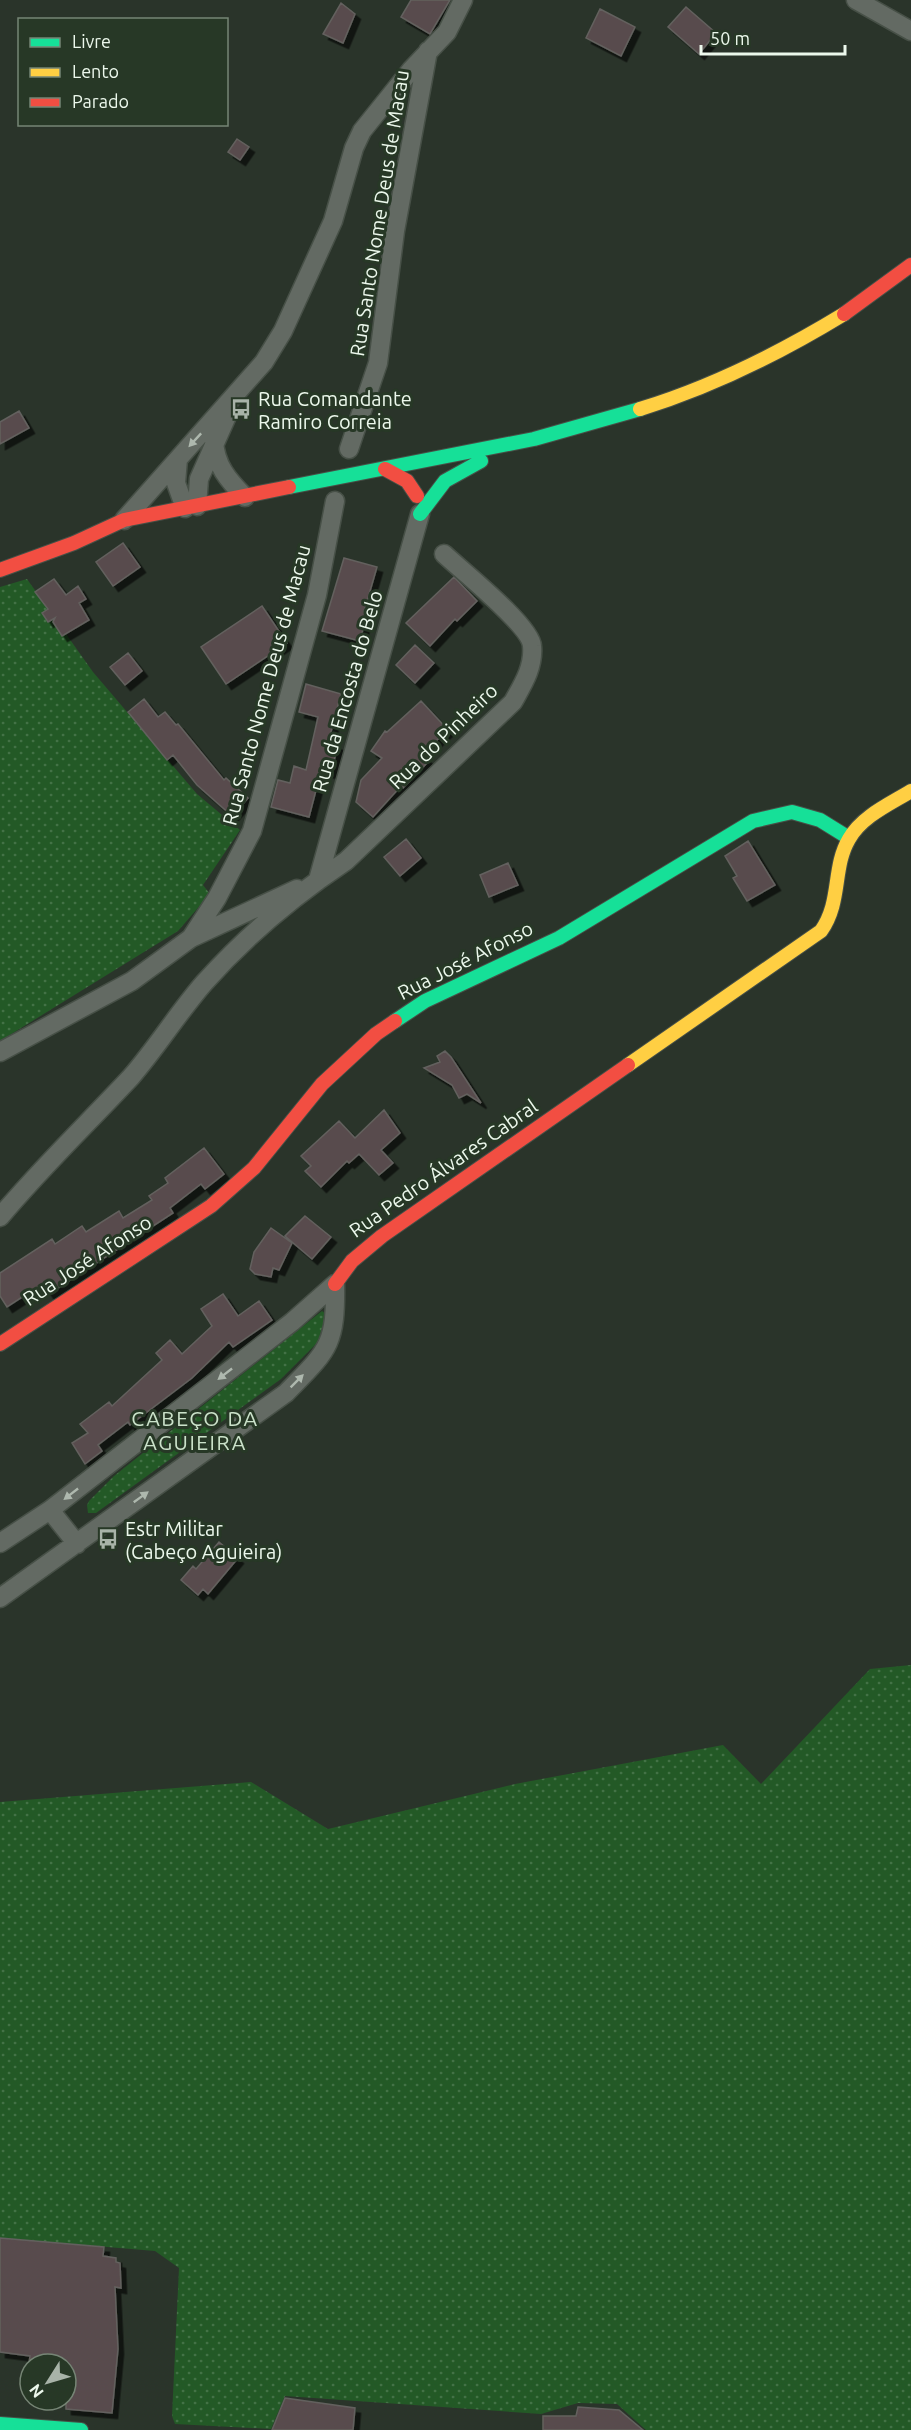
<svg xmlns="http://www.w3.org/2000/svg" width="911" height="2430" viewBox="0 0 911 2430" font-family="Ubuntu,sans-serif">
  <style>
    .grass { fill: url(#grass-dots) }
    .building { fill: #594c4d; stroke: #63615e; stroke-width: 1.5; filter: url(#shadow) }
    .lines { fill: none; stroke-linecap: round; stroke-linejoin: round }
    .street-casing { stroke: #475047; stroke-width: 21 }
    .fast-casing { stroke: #475047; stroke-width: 16 }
    .slow-casing { stroke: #475047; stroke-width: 16 }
    .jam-casing { stroke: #475047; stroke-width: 16 }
    .street { stroke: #636a63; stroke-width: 18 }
    .fast { stroke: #16e098; stroke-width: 14 }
    .slow { stroke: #ffcf43; stroke-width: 14 }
    .jam { stroke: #f24e42; stroke-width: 14 }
    .oneway { fill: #aeb8ae }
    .labels { text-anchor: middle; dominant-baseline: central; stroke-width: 6; stroke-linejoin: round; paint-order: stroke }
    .street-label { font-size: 20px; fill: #ecf8ec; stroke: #273826 }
    .poi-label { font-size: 20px; fill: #ecf8ec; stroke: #273826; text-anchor: start }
    .neighbourhood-label { font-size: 21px; letter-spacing: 1.5px; fill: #cbe2ca; stroke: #273826 }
  </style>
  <defs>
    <pattern id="grass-dots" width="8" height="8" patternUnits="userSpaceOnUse" patternTransform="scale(1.5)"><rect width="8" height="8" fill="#235926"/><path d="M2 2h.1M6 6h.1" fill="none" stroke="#437246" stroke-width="1.8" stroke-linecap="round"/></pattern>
    <filter id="shadow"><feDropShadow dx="5.5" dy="5.5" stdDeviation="0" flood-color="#0009"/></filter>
  </defs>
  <rect width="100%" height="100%" fill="#2a342a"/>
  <path class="grass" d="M27,579L93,672L197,794L240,830L203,885L210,894L178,931L0,1041V587Z
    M322,1311L326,1314L318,1342L281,1379L96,1513H88L87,1505L89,1501L114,1476Z
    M911,1665V2430H646L617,2404L578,2403L541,2414L285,2396L271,2429L175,2424L172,2416L179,2268L155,2251L0,2238V1802L251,1782L328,1829L515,1784L723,1745L761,1784L870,1669Z"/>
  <path class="building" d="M411,0H450L430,34L401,17Z
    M341,3L355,14L343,43L323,34Z
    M686,7L716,33L699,54L668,27Z
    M600,9L635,27L621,56L586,38Z
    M237,139L249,147L240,160L228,152Z
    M19,411L29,428L0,444V422Z
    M123,543L140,567L113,586L96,562Z
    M344,558L377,567L364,612L367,613L360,641L322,631Z
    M454,577L477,601L457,621L455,619L430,646L406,623Z
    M54,579L66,595L78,586L86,599L79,603L89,620L62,636L53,622L55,618L48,622L42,613L48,609L35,592Z
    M262,606L287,643L226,684L201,647Z
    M415,645L434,663L415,683L396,665Z
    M128,653L142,671L125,685L110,667Z
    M306,684L341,694L328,743L338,745L331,773L321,771L309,817L271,807L278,780L290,783L294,766L306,770L318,717L299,712Z
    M144,699L158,717L165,712L176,725L178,724L224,780L226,778L248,798L232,816L197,785L173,755L167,760L128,712Z
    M421,701L448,730L422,754L429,761L403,788L401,786L373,817L356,802L361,780L382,758L371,751L385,731L387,732Z
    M406,839L421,858L400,876L384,857Z
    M748,841L775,885L747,901L733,878L737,876L725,856Z
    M508,863L518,885L489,897L480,875Z
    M445,1051L451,1057L481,1103L467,1094L459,1098L452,1085L424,1068L440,1062L437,1056Z
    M384,1110L400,1133L381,1150L393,1163L379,1175L359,1154L349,1163L347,1161L321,1187L305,1171L311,1166L301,1156L339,1121L355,1138Z
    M204,1148L224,1174L205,1189L201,1184L170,1208L173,1213L49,1294L42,1284L7,1307L0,1296V1273L52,1239L55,1244L82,1226L86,1232L119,1211L123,1218L152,1200L149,1196L168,1183L165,1178Z
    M305,1216L331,1237L312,1259L285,1236Z
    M271,1228L292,1243L279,1270L273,1268L271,1277L255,1274L250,1269L254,1252Z
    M223,1294L238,1316L259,1301L272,1320L233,1347L229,1342L192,1378L130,1425L128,1422L98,1445L102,1451L85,1464L72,1443L88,1433L80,1424L109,1402L112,1406L162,1360L156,1353L170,1340L182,1354L212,1326L201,1309Z
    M219,1542L238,1558L208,1594L203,1589L198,1595L181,1580L193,1566L196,1569Z
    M0,2238L104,2247L103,2256L116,2258V2262L120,2263L121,2288L115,2287L118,2349L112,2413L66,2409V2364H29L30,2356L0,2352Z
    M285,2398L355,2408L353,2430H272Z
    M578,2407L619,2410L643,2430H543V2416H576Z"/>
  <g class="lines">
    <g class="street-casing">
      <path id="street" d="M856,0L911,31
        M214,440C215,465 228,480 245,497
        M349,449L378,363L395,231L428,51
        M178,459L176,483L185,508
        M197,506L199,479L227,416
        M124,520L264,362L283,331L333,221L354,148L362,131L411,70L447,32L463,0
        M318,880L420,514
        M191,938L217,898L252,831L317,595L335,501
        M0,1052L132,981L191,938L297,889
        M0,1217C41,1168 87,1124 131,1077C157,1047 178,1013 204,983C245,937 295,895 346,861L513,702C523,684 534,667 532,646C531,626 461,570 444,554
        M50,1510L77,1544
        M0,1543L50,1510L292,1322L335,1284
        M0,1598L286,1393C328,1350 336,1346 335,1284"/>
    </g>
    <g class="fast-casing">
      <path id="fast" d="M289,487L534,439L640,409
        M420,514L445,481L481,461
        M395,1021L425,1001L559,938L753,821L792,812L820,820L849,838
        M0,2424L81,2430"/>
    </g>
    <g class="slow-casing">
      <path id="slow" d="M640,409C712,387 780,353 844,314
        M628,1065L821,931C842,901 832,868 849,839C862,816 890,804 911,791"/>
    </g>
    <g class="jam-casing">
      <path id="jam" d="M844,314L911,265
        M385,469L407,481L417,496
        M0,570L74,543L124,520L289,487
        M335,1284L352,1261L382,1236L628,1065
        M0,1344L211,1206L254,1168L322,1084L376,1034L395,1021"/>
    </g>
    <use href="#street" class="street"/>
    <use href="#fast" class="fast"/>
    <use href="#slow" class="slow"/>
    <use href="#jam" class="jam"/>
  </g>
  <defs><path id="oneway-solid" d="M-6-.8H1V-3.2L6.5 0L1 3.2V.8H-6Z" transform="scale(1.5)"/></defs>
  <g class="oneway">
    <use href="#oneway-solid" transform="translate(195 440) rotate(133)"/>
    <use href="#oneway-solid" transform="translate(225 1374) rotate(142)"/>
    <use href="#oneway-solid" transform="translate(297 1381) rotate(-45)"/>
    <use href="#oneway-solid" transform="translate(71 1494) rotate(142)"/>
    <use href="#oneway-solid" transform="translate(141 1497) rotate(-36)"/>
  </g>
  <defs>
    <g id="bus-bare" transform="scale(1.62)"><path d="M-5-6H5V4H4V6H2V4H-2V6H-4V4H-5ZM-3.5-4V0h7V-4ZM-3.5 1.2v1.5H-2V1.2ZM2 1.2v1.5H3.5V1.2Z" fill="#a8b3a8" stroke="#273826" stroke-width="2.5" paint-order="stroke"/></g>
  </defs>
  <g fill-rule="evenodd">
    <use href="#bus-bare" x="241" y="409"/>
    <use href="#bus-bare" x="108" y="1539"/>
  </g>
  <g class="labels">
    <g class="street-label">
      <text transform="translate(379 213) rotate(-81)">Rua Santo Nome Deus de Macau</text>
      <text transform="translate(266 685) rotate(-75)">Rua Santo Nome Deus de Macau</text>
      <text transform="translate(347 691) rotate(-74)">Rua da Encosta do Belo</text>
      <text transform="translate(443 736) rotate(-44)">Rua do Pinheiro</text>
      <text transform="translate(465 960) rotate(-27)">Rua José Afonso</text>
      <text transform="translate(443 1168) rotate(-35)">Rua Pedro Álvares Cabral</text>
      <text transform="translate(87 1260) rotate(-33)">Rua José Afonso</text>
    </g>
    <g class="poi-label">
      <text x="258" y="398">Rua Comandante<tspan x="258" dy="23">Ramiro Correia</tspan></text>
      <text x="125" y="1528">Estr Militar<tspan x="125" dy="23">(Cabeço Aguieira)</tspan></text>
    </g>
    <g class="neighbourhood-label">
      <text x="195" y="1418">CABEÇO DA<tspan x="195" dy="24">AGUIEIRA</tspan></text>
    </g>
  </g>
  <rect x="18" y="18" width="210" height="108" fill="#273826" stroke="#768575" stroke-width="1.5"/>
  <rect x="30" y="38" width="30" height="9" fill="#16e098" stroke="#768575" stroke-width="1.5"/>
  <text x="72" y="48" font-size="18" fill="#ecf8ec">Livre</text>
  <rect x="30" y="68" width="30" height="9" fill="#ffcf43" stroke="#768575" stroke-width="1.5"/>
  <text x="72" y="78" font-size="18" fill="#ecf8ec">Lento</text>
  <rect x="30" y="98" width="30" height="9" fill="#f24e42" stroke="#768575" stroke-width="1.5"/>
  <text x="72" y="108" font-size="18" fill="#ecf8ec">Parado</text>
  <g transform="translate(48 2382) rotate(233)"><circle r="28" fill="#273826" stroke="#768575" stroke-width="1.5"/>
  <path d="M0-4.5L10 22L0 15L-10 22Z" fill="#a8b3a8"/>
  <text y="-9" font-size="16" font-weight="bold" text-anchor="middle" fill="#ecf8ec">N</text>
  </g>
  <path d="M701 45v9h144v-9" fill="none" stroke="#ecf8ec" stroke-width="3"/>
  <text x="710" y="45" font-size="18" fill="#ecf8ec" stroke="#273826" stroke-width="4.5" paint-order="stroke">50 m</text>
</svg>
